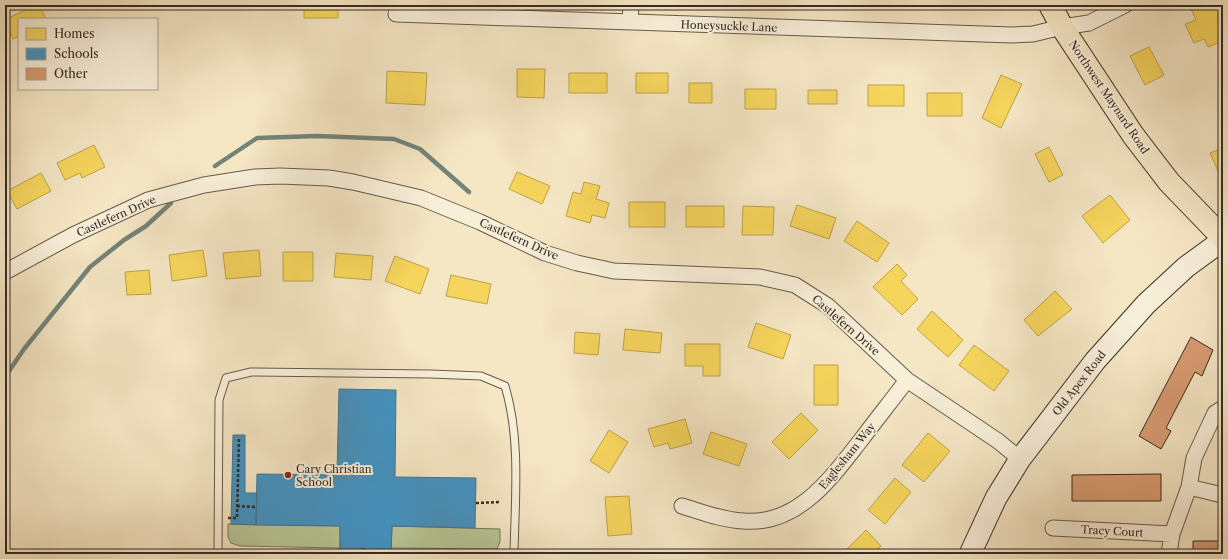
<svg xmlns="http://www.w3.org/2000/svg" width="1228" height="559" viewBox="0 0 1228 559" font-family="'Libre Caslon Text',serif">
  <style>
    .green { fill: #b8c697; stroke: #77785d }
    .homes { fill: #f6d55c; stroke: #bca24b }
    .schools { fill: #4393c3; stroke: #3f7493 }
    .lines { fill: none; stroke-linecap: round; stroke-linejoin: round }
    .stream { stroke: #738479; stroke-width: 4.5 }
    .building { fill: #d99b71; stroke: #362b23 }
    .service-casing { stroke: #665a4b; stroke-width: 9 }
    .minor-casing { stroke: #665a4b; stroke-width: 17 }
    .secondary-casing { stroke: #362b23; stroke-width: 23 }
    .primary-casing { stroke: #362b23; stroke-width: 24 }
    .path { stroke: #362b23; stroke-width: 2.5; stroke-dasharray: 3 2; stroke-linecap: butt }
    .service { stroke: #f8efd9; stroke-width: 7 }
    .minor { stroke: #f8efd9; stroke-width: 15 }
    .secondary { stroke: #f8efd9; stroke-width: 21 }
    .primary { stroke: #f5e6c4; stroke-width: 22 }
    .poi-dot { fill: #8f2418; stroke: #f8efd9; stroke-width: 1.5 }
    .labels { text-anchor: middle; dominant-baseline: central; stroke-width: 4; stroke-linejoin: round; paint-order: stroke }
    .street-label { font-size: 11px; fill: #362b23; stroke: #f8efd9 }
    .poi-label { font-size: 11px; fill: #362b23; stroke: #f8efd9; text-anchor: start }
  </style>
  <rect width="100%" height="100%" fill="#f5e6c4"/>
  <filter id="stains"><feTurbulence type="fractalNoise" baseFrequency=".005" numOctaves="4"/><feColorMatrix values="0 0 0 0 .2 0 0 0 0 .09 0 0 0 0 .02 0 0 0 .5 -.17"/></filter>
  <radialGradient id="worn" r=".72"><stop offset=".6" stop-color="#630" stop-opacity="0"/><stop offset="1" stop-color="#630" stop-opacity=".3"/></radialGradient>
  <path class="green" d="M228,524L340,526V548L240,546L231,543L228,537Z
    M392,526L500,529V542L497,549L391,548Z"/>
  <path class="homes" d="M35,5H39L46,19H19V36L13,39L5,20Z
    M304,5H338V18H304Z
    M1200,5H1218L1223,17V41L1208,47L1204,39L1194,43L1185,24L1196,20L1191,9Z
    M1149,47L1164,75L1145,85L1130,56Z
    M517,69H545L544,98L517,97Z
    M387,71L427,73L425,105L386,103Z
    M569,73H607V93H569Z
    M636,73H668V93H636Z
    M1001,75L1022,84L1001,128L982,118Z
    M689,83H712V103H689Z
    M868,85H904V106H868Z
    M745,89H776V109H745Z
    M808,90H837V104H808Z
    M927,93H962V116H927Z
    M94,145L105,167L82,178L80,173L65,180L57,163Z
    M1049,147L1063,175L1049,182L1035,154Z
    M1223,148V171L1219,173L1210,153Z
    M517,172L550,186L542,204L509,189Z
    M41,173L51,191L17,209L7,191Z
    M584,182L600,186L596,199L609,203L605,218L592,215L590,223L566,216L573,192L581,194Z
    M1110,195L1130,220L1103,243L1082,216Z
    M629,202H665V227H629Z
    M797,205L836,218L829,239L790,226Z
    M686,206H724V227H686Z
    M743,206L774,207L773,235H742Z
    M857,221L889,243L877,262L844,241Z
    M203,250L207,276L172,281L169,255Z
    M259,250L261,276L226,279L223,253Z
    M283,252H313V281H283Z
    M336,253L373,256L371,280L334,277Z
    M395,256L429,269L420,294L385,281Z
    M897,264L907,275L901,281L918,299L902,315L873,287Z
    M149,270L151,294L127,295L125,272Z
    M451,275L491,284L487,304L446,296Z
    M1055,291L1072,309L1038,336L1024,320Z
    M932,311L963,340L948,357L917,329Z
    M756,323L791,335L783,359L748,347Z
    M625,329L662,333L660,353L623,350Z
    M575,332L600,334L598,355L574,353Z
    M685,344H720V376H703V366H685Z
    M974,345L1009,371L994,391L959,365Z
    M814,365H838V405H814Z
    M801,413L818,430L789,459L772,442Z
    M685,419L692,443L670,449L668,443L654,447L648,429Z
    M609,430L628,442L609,473L590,461Z
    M711,432L747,444L739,466L703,454Z
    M928,433L950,451L924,482L902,465Z
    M895,478L911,492L885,524L868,510Z
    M629,496L632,534L608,536L605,497Z
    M866,530L881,546L873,554H842Z"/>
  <path class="schools" d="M339,389L396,390L395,477L476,478L475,528L392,526L391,554H340V526L256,525L257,474L337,475Z
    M233,435H245V493H257L256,525L231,524Z"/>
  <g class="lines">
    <path class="stream" d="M215,166L257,138L317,136L394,139L420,149L469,192
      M5,377L24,349L90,267L124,240L146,226L171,203"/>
  </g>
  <path class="building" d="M1191,337L1213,350L1202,376L1195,372L1166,428L1171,431L1161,449L1139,436Z
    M1161,474V501H1072V475Z
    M1193,541H1223V554H1193Z"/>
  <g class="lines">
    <g class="service-casing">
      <path id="service" d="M218,554L219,400L226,378L251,372L431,374L481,376L505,386C521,439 515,499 514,554"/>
    </g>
    <g class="minor-casing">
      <path id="minor" d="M396,14L1012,35L1033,34L1062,27L1089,23L1125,5
        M630,22L631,5
        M5,272L73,235L148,200L204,185L255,177L280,176L329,178L353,182L421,198L480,222L545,253L577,263L614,271L760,277L795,285L828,306L907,380L998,441L1020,459
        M1189,487L1218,494L1223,493
        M682,506C702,512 722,520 743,521C798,526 831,478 861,440C876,420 892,400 907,380
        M1053,528L1172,534
        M1169,554L1172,534L1189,487L1194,458L1215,413L1223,408"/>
    </g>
    <g class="secondary-casing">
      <path id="secondary" d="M970,554L996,498L1020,459L1095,361L1146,304L1186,267L1223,240"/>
    </g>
    <g class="primary-casing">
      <path id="primary" d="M1050,5L1062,27L1133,135L1169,182L1223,238"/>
    </g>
    <path class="path" d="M476,503L501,502
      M237,506L256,507
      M228,518H237L239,438
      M363,548V554"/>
    <use href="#service" class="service"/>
    <use href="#minor" class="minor"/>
    <use href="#secondary" class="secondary"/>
    <use href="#primary" class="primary"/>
  </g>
  <circle class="poi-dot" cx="288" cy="475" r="4"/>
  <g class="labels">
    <g class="street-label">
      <text transform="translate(729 26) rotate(2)">Honeysuckle Lane</text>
      <text transform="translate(1109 97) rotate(56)">Northwest Maynard Road</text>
      <text transform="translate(116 216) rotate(-24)">Castlefern Drive</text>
      <text transform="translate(519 239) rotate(24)">Castlefern Drive</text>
      <text transform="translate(846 325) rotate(41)">Castlefern Drive</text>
      <text transform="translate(1079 383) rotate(-52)">Old Apex Road</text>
      <text transform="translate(847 456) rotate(-51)">Eaglesham Way</text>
      <text transform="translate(1112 531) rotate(3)">Tracy Court</text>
    </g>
    <g class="poi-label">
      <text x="296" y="469">Cary Christian<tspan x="296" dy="13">School</tspan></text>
    </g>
  </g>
  <rect width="1228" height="559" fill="none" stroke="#f5e6c4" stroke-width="20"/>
  <rect x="6" y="6" width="1216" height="547" fill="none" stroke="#362b23" stroke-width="2"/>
  <rect x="10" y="10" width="1208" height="539" fill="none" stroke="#362b23"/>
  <rect x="18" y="18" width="140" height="72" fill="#f8efd9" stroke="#aaa190"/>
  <rect x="26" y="28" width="20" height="12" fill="#f6d55c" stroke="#aaa190"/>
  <text x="54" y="38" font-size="12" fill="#362b23">Homes</text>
  <rect x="26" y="48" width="20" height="12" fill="#4393c3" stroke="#aaa190"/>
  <text x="54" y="58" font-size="12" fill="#362b23">Schools</text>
  <rect x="26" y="68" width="20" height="12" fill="#d99b71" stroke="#aaa190"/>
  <text x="54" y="78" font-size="12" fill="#362b23">Other</text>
  <rect width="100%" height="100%" filter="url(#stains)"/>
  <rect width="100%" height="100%" fill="url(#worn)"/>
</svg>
